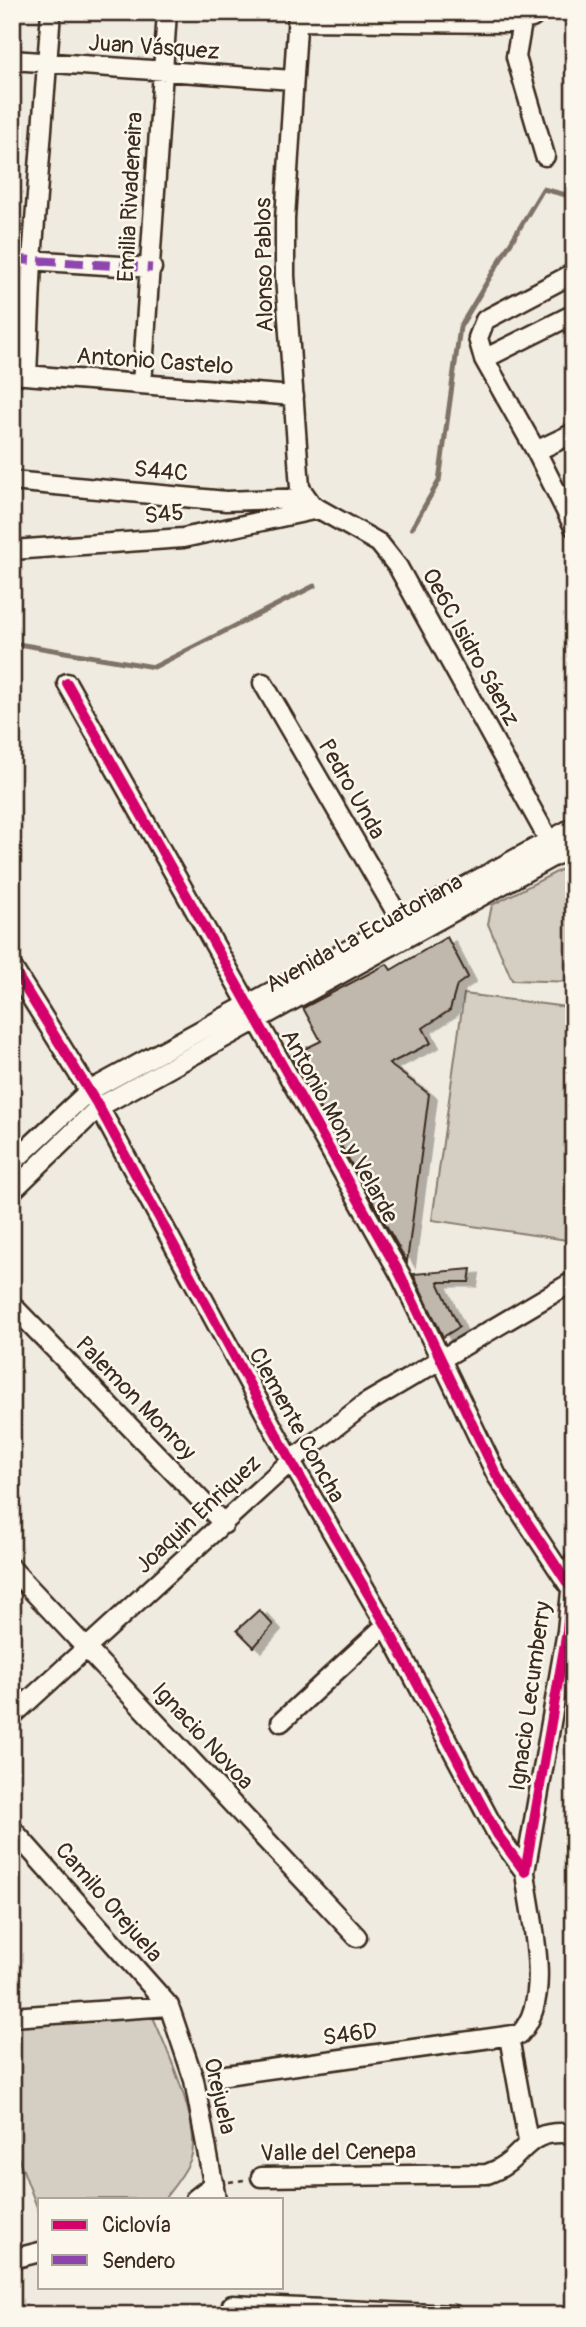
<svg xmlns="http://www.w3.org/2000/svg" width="586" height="2327" viewBox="0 0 586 2327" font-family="Pangolin,sans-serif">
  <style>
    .green { fill: #d5cec3; stroke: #887c70; stroke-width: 2 }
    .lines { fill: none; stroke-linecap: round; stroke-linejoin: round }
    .stream { stroke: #7f7367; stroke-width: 5 }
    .building { fill: #c0b8ad; stroke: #3b2a1e; stroke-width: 2; filter: url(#shadow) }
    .minor-casing { stroke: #3b2a1e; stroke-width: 23 }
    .path { stroke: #3b2a1e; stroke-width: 2.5; stroke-dasharray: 5 5; stroke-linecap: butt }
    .minor { stroke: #fbf7ec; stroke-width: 18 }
    .quiet { stroke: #8e44ad; stroke-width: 9; stroke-dasharray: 18 9; stroke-linecap: butt }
    .cycleway-casing { stroke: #fbf7ec; stroke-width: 15 }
    .cycleway { stroke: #d6006c; stroke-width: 10 }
    .labels { text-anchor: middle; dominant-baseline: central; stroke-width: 5; stroke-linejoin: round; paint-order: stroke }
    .street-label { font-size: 23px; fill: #3b2a1e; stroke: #fbf7ec }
  </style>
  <defs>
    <filter id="shadow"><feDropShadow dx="8" dy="4.5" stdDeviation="0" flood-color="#0004"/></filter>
  </defs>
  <rect width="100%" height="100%" fill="#f0ebe0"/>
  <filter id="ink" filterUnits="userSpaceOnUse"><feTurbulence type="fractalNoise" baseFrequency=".0143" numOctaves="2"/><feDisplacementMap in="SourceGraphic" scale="14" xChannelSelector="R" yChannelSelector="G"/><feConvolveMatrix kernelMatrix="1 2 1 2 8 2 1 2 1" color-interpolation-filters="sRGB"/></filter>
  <g filter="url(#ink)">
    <path class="green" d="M574,863V982L512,980L488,924L492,905Z
      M464,994L574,1008V1241L432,1220Z
      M153,2017C166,2047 202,2126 191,2158C186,2171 173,2188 164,2199H40V2215L12,2141V2021Z"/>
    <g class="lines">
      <path class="stream" d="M412,528L439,481L460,327L543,189L574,197
        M12,643L154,667L314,586"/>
    </g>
    <path class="building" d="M447,937L468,977L457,985L450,1010L423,1028L431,1043L389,1064L429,1094L407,1262L290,1056L321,1041L303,1008L387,964L391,970Z
      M471,1269L469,1282H438L459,1327L443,1337L413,1274Z
      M259,1610L273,1625L254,1647L237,1630Z"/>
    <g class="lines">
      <g class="minor-casing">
        <path id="minor" d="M298,12L285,219V276L300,488L312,505L379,543L398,567L557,855
          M298,21L509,23L532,18L539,12
          M522,22L516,57L545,156
          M12,60L293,80
          M12,259L152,268
          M574,273L485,320L478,338L484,359L536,451L574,527
          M484,359L574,314
          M12,374L294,396
          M27,375L32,260L51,12
          M142,384L167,12
          M536,451L574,433
          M12,481L226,501L305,498
          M12,550L183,538L318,509
          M67,683L400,1274L497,1476L570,1587H574
          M263,683L400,919
          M12,967L99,1107L291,1461L386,1625L497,1834L525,1872L567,1631L574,1562
          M12,1163L89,1091L574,827
          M12,1191L99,1107L574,845
          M12,1305L224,1524
          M12,1569L357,1937
          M12,1716L291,1461L365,1404L574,1281
          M281,1722L386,1625
          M12,1829L169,2006L194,2080L216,2199
          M12,2017L169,2006
          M509,2037L528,2141
          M219,2076L520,2034C554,1997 530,1918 525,1872
          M261,2177L487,2174C528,2160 520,2127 574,2134
          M195,2199L214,2184
          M12,2259L40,2252
          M232,2305L454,2315"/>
      </g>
      <path class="path" d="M229,2182L244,2180"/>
      <use href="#minor" class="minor"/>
      <path class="quiet" d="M12,259L152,268"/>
      <g class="cycleway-casing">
        <path id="cycleway" d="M67,683L400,1274L497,1476L570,1587H574
          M12,967L99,1107L291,1461L386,1625L497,1834L525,1872L567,1631L574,1562"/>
      </g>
      <use href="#cycleway" class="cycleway"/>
    </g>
  </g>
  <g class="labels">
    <g class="street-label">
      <text transform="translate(154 47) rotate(4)">Juan Vásquez</text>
      <text transform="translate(130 197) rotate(-87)">Emilia Rivadeneira</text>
      <text transform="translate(264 265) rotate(-91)">Alonso Pablos</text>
      <text transform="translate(155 361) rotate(4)">Antonio Castelo</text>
      <text transform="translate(161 471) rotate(5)">S44C</text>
      <text transform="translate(164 514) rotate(-6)">S45</text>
      <text transform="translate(471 647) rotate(61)">Oe6C Isidro Sáenz</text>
      <text transform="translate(352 789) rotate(60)">Pedro Unda</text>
      <text transform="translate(364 933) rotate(-29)">Avenida La Ecuatoriana</text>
      <text transform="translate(340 1126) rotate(61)">Antonio Mon y Velarde</text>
      <text transform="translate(136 1398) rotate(46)">Palemon Monroy</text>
      <text transform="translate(297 1425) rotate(61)">Clemente Concha</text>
      <text transform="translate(198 1514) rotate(-43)">Joaquin Enriquez</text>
      <text transform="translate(530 1696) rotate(-82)">Ignacio Lecumberry</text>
      <text transform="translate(203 1736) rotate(47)">Ignacio Novoa</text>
      <text transform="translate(109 1902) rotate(49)">Camilo Orejuela</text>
      <text transform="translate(350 2034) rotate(-8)">S46D</text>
      <text transform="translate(220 2096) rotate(77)">Orejuela</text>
      <text transform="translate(338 2152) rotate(-1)">Valle del Cenepa</text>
    </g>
  </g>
  <rect width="586" height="2327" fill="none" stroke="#fbf7ec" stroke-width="42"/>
  <rect x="21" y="21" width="544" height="2285" fill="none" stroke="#3b2a1e" stroke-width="2.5" filter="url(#ink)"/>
  <rect x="38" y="2198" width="245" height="91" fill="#fbf7ec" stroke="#aea59a" stroke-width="2"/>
  <rect x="52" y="2220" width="35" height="10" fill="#d6006c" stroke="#aea59a" stroke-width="2"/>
  <text x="102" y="2232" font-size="21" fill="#3b2a1e">Ciclovía</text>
  <rect x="52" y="2255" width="35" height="10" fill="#8e44ad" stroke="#aea59a" stroke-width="2"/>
  <text x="102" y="2268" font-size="21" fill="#3b2a1e">Sendero</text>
</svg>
